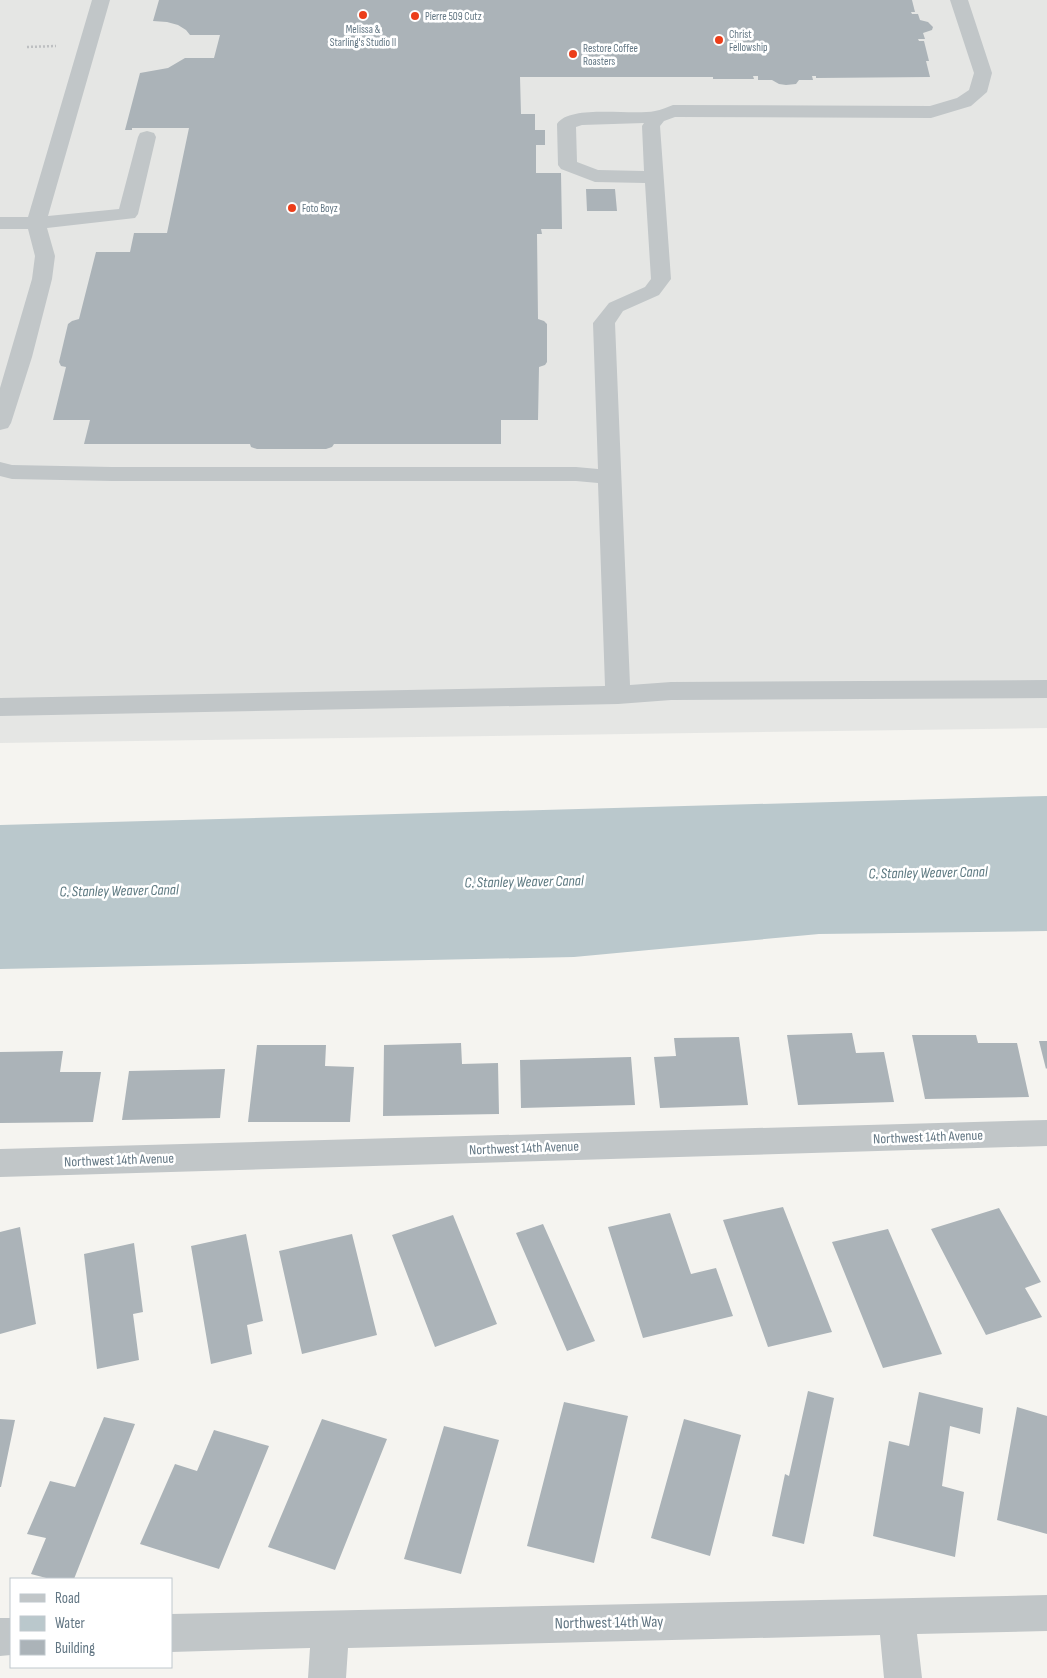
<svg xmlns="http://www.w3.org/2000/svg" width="1047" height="1678" viewBox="0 0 1047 1678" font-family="'Sofia Sans Condensed',sans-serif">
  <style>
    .built { fill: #e5e6e4 }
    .water { fill: #bac8cc }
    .building { fill: #abb3b8 }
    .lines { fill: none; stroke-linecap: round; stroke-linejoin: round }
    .path { stroke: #bdbfc1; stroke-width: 2.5; stroke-dasharray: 2 2; stroke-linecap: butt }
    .minor { fill: #c1c6c8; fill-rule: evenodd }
    .poi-dot { fill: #ec3d19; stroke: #fff; stroke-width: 2 }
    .labels { text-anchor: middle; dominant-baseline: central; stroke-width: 5; stroke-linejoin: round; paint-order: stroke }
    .far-poi-label { font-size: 11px; fill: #627683; stroke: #fff; text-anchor: start }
    .street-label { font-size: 14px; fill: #627683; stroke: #fff }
    .water-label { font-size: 15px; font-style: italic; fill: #5d7981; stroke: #fff }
    .near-street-label { font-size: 16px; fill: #627683; stroke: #fff }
  </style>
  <rect width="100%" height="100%" fill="#f5f4f0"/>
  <path class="built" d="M0,0H1047V728L0,743Z"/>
  <path class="water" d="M1047,796V931L819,934L574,957L0,969V825Z"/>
  <path class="building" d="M159,0H912L915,12H911L912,14H918L920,20L928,22L933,27L932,30L923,33L925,39H918L919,41H924L929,61H926L930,77L816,78V76H812L813,80H799L796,84L786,85L779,84L772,80H758V76H753L754,79H713V77H520L521,114H535V130H545V145H536V173H561L562,229H541L542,234H537L538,319L544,321L547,324V362L545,365L539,367L538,420H501V444H334L332,447L326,449H257L251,447L250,444H84L90,420H53L66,367L61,366L59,362L68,324L72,321L79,319L96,252H130L134,233H167L189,128H132V130H125L140,73L168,68L185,58H214L220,35H190L186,30L178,25L167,22L153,21Z
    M586,189H615L617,211H587Z
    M852,1033L856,1053L884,1052L894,1102L798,1105L787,1035Z
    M912,1035H976L978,1043H1017L1029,1097L925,1099Z
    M739,1037L748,1105L660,1108L654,1057L676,1056L674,1038Z
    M1039,1041H1047V1068L1046,1069Z
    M461,1043L462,1064L498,1063L499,1114L383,1116L384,1045Z
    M257,1045H326L325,1066L354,1067L350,1122H248Z
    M63,1051L60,1072H101L93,1122L0,1123V1052Z
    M631,1057L635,1105L521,1108L520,1060Z
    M225,1069L220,1118L122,1120L129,1071Z
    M783,1207L832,1332L768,1347L723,1220Z
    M999,1208L1041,1282L1025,1288L1042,1317L986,1335L931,1229Z
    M670,1213L691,1274L716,1268L733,1316L643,1338L608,1227Z
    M453,1215L497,1324L435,1347L392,1235Z
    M543,1224L595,1341L567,1351L516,1233Z
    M20,1227L36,1324L0,1334V1232Z
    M888,1229L942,1354L883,1368L832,1242Z
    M246,1234L263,1321L247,1325L252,1354L211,1364L191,1246Z
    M352,1234L377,1335L302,1354L279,1251Z
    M134,1243L143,1312L133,1314L139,1360L97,1369L84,1254Z
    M808,1391L834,1398L804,1544L772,1536L785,1474L789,1476Z
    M919,1392L983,1408L980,1434L950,1426L942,1486L964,1492L955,1557L873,1536L889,1441L909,1446Z
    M564,1402L628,1416L594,1563L527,1546Z
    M1017,1407L1047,1416V1534L997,1520Z
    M104,1417L135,1424L74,1579H50L31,1574L46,1538L27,1534L50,1481L75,1487Z
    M0,1419L15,1420L1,1487H0Z
    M322,1419L387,1439L335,1570L268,1547Z
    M684,1419L741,1435L710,1556L651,1538Z
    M444,1426L499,1440L461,1574L404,1559Z
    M214,1430L269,1446L219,1569L140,1544L175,1464L197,1471Z"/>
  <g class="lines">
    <path class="path" d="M27,47L56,46"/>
    <path class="minor" d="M92,0H110L48,216L119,209L138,137L140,133L147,131L154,133L156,137L138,214L135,218L47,228L55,256L52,279L32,357L11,423L8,428L0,430V388L32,279L35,256L28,229H0V217H28Z
      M950,0H968L992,73L987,92L971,106L931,118L675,117L664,121L660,126L671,279L659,295L623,311L615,323L630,685L671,682L1047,680V698L671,700L618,704L0,716V698L605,686L598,483L576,481H112L12,479L0,476V462L12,465L112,467H576L598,469L593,323L609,303L645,287L651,279L645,183L595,182L561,169L558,165L557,124C570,104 632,116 655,111C661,110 667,107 673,105L930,106L957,98L969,90L974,73ZM644,123L642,126L644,171L598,170L577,162L576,127L582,125Z
      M1047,1120V1146L0,1177V1149Z
      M1047,1595V1631L917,1634L922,1678H884L880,1635L348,1648L346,1678H308L310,1648L171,1652V1614Z
      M0,1618H11V1655L0,1656Z"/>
  </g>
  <g class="poi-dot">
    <circle cx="363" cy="15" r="5"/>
    <circle cx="415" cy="16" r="5"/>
    <circle cx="719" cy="40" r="5"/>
    <circle cx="573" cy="54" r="5"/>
    <circle cx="292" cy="208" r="5"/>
  </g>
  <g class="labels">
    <g class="far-poi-label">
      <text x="425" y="16">Pierre 509 Cutz</text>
      <text x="363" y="29" text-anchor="middle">Melissa &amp;<tspan x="363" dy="13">Starling's Studio II</tspan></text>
      <text x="729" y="34">Christ<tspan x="729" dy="13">Fellowship</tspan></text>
      <text x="583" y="48">Restore Coffee<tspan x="583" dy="13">Roasters</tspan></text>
      <text x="302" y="208">Foto Boyz</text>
    </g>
    <g class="street-label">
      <text transform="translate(928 1137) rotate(-2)">Northwest 14th Avenue</text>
      <text transform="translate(524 1148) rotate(-2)">Northwest 14th Avenue</text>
      <text transform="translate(119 1160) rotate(-2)">Northwest 14th Avenue</text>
    </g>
    <g class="water-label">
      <text transform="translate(928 873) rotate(-1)">C. Stanley Weaver Canal</text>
      <text transform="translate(524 882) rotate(-1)">C. Stanley Weaver Canal</text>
      <text transform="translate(119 891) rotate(-1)">C. Stanley Weaver Canal</text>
    </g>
    <g class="near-street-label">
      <text transform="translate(609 1623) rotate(-1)">Northwest 14th Way</text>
    </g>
  </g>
  <rect x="10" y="1578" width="162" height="90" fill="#ffffff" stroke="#c0c8cd"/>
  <rect x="20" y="1594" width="25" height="8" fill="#c1c6c8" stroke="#c0c8cd"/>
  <text x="55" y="1603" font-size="15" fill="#627683">Road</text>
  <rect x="20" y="1616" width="25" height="15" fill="#bac8cc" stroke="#c0c8cd"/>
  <text x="55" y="1628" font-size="15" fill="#627683">Water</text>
  <rect x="20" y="1640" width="25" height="15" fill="#abb3b8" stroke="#c0c8cd"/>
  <text x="55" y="1653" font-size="15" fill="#627683">Building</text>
</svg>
